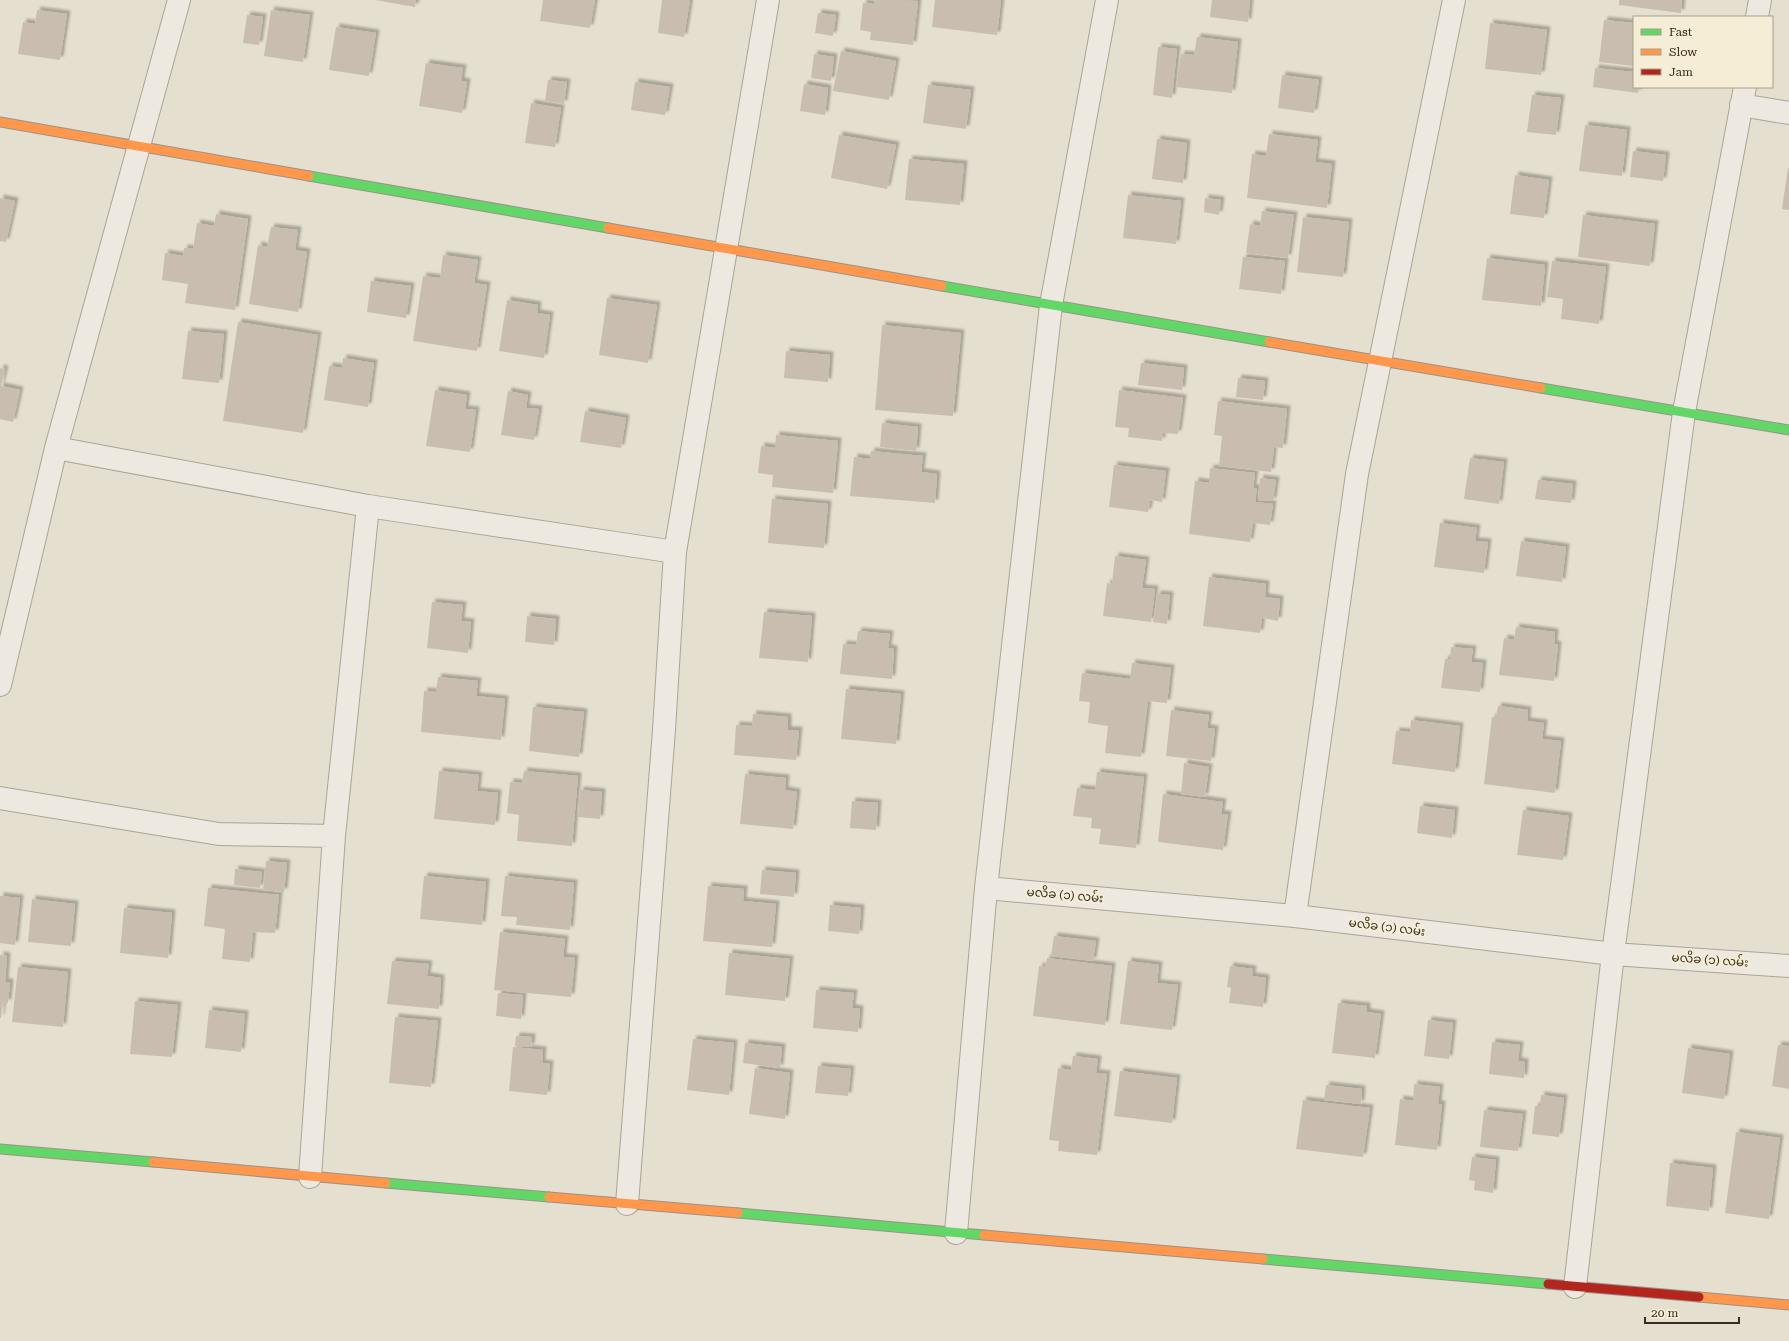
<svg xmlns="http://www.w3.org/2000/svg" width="1789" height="1341" viewBox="0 0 1789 1341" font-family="'Roboto Serif','Noto Sans Myanmar',serif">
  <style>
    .building { fill: #c9bdb0; filter: url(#shadow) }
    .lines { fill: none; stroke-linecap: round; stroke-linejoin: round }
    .street-casing { stroke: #aaa498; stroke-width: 24 }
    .fast-casing { stroke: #9a9388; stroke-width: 11 }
    .slow-casing { stroke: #9a9388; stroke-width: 11 }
    .jam-casing { stroke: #9a9388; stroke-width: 11 }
    .street { stroke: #ede9e0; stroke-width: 22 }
    .fast { stroke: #63d668; stroke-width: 9 }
    .slow { stroke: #ff974d; stroke-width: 9 }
    .jam { stroke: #b3261e; stroke-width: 9 }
    .labels { text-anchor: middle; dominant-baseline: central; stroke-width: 4; stroke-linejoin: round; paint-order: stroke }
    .street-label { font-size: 12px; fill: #392c1f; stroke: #f5edd6 }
  </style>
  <defs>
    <filter id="shadow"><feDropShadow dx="3.5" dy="-3.5" stdDeviation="1" flood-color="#0004"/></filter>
  </defs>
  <rect width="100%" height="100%" fill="#e5dfcf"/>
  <path class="building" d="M375,0H416L415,7Z
    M543,0H595L590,28L540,21Z
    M662,0H690L684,37L658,33Z
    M875,0L918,1L913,45L870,40L871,32L860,30L863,3L874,4Z
    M935,0H1001L997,35L932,27Z
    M1212,0H1250L1248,22L1210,17Z
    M1619,0H1682L1681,13L1619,5Z
    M37,10L67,14L60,60L18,54L23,22L35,24Z
    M271,10L310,15L303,62L264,56Z
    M818,13L836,15L833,36L815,33Z
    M247,15L263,17L259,45L243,43Z
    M1604,20L1634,23V66L1599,62Z
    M1490,23L1547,30L1541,75L1485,69Z
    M336,27L376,33L369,76L329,70Z
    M1197,37L1238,42L1232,93L1176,87L1181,54L1194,55Z
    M1158,47L1177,49L1172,98L1153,95Z
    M841,51L896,61L889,100L833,91Z
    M814,54L834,57L831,81L811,78Z
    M426,63L463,68L461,81L467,82L462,113L419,106Z
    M1595,68L1634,72V87H1639L1638,93L1593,87Z
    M1282,75L1319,80L1314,113L1278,108Z
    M548,80L567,82L564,104L545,101Z
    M635,82L670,87L665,115L631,110Z
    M804,84L828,88L825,115L800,111Z
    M928,85L971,90L966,129L923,123Z
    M1532,95L1561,98L1556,135L1527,132Z
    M531,103L561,108L555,147L525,143Z
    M1585,125L1627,130L1622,176L1579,171Z
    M1269,134L1318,140L1315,162L1332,164L1327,208L1247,198L1252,154L1266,156Z
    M839,135L896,145L887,189L831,178Z
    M1157,139L1187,143L1183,183L1152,179Z
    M1633,151L1666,155L1663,181L1630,177Z
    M909,159L964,164L960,205L905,200Z
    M1788,168H1789V210L1782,209Z
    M1515,175L1549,180L1544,218L1510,214Z
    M1128,195L1181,201L1176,244L1123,238Z
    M0,198L15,201L6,242L0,241Z
    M1205,198L1221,200L1219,215L1204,212Z
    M1262,211L1294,215L1288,258L1246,253L1250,224L1260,226Z
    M216,214L248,219L235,310L185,303L188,284L162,280L165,253L183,256L184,248L193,249L197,223L214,226Z
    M1583,215L1655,224L1650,266L1578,257Z
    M1303,217L1349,222L1343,277L1297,272Z
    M271,227L298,230L295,250L307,252L298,312L249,304L258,245L267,247Z
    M443,255L478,260L474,283L487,285L477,351L413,341L423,276L440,278Z
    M1243,257L1285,261L1281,294L1239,289Z
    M1487,258L1545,265L1541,306L1482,300Z
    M1552,261L1606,267L1599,324L1561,319L1563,299L1547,297Z
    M371,281L411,286L406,318L367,312Z
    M607,298L657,305L648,363L599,355Z
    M507,300L538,305L537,313L550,315L544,358L499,351Z
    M238,322L318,335L303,433L223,421Z
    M882,325L961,333L953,416L875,410Z
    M188,331L224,334L219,383L182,379Z
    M786,351L830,355L828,382L784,378Z
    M343,358L374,363L368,407L324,400L329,366L342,368Z
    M1141,363L1184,368L1182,390L1138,385Z
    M0,368L5,369L1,386L20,390L13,422L0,419Z
    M1238,378L1265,381L1263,400L1236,397Z
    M435,390L467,395L465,409L476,410L470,452L426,446Z
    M1119,390L1183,398L1178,434L1163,433L1162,441L1128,437L1129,428L1115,427Z
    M508,391L528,395L526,408L539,409L534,440L501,435Z
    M1218,401L1287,409L1283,448L1274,447L1271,472L1219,466L1222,436L1214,435Z
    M585,411L626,418L621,448L580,442Z
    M882,423L918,427L916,451L880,447Z
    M776,435L838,441L833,493L772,487L773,475L758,473L761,446L775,448Z
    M871,451L923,456L921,472L937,474L935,503L850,496L854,457L870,459Z
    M1470,458L1504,462L1499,504L1464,499Z
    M1114,465L1166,471L1162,502L1150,500L1148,512L1109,507Z
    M1210,468L1255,473L1253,488H1257L1255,502L1273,504L1270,525L1253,523L1250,542L1189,534L1195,481L1209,483Z
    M1260,478L1276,480L1273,501L1258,500Z
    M1538,480L1573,484L1571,503L1535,499Z
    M772,499L828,504L824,548L768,543Z
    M1440,523L1477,528L1475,541L1488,542L1484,573L1434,567Z
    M1521,541L1566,547L1562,582L1516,576Z
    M1115,556L1146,560L1142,588L1155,589L1151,622L1103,616L1107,583L1112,584Z
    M1209,577L1266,584L1265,597L1280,599L1278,621L1262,618L1260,633L1203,626Z
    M1157,594L1170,595L1167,624L1153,622Z
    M432,602L463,605L461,621L471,622L468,653L427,648Z
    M764,612L812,616L808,662L759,658Z
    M527,616L556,619L554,645L525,642Z
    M1516,627L1555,632L1554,644L1558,645L1554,681L1499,675L1504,638L1514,640Z
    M858,631L890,634L888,648L894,649L892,679L840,674L843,644L856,645Z
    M1451,647L1473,649L1471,662L1483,663L1480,692L1441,688L1445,659H1450Z
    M1132,663L1171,668L1167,703L1148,701L1141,757L1105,753L1108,726L1088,723L1090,702L1079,701L1082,673L1130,679Z
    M438,677L478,681L476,696L505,699L501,740L421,732L424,691L436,692Z
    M846,689L901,694L896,744L841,739Z
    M1498,706L1528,710L1527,721L1544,723L1542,739L1561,741L1555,793L1484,784L1492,717H1496Z
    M533,707L584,712L579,757L529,751Z
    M1171,710L1209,715L1207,728L1215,729L1211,761L1166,756Z
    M753,714L788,717V730H799L796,760L734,755L736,725L752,726Z
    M1411,720L1460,726L1455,772L1392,764L1396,731L1410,732Z
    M1184,763L1209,767L1205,797L1181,794Z
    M439,771L479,775L477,791L498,793L495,825L434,819Z
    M524,771L578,776L572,846L517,841L519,815L507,813L510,782L522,783Z
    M1097,772L1144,777L1136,848L1099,844L1101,829L1091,828L1092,818L1073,816L1077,788L1095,790Z
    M745,774L786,778L785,790L797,792L793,829L740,824Z
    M580,790L602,792L600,819L578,817Z
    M1163,794L1223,802L1221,814H1228L1223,850L1158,842Z
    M852,801L878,803L876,830L850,828Z
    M1420,806L1455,810L1452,838L1417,833Z
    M1523,810L1569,816L1563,860L1517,855Z
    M266,861L287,863L284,892L263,890Z
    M235,869L262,872L260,888L234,885Z
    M762,870L796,873L794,897L760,894Z
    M424,876L486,882L482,925L420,919Z
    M505,876L574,883L570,930L516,925L517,917L501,916Z
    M708,886L744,889L743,901L776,904L772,947L703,941Z
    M208,888L279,895L275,933L253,932L250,962L222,959L225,929L204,926Z
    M0,896L20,898L15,945L0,943Z
    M32,899L75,904L71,946L28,942Z
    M830,905L861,908L859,934L828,931Z
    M124,908L172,913L168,958L120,953Z
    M500,932L565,939L563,957L575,958L571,997L494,990Z
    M1054,936L1096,941L1093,961L1051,956Z
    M729,953L790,959L785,1001L725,995Z
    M0,955L7,956L5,982H10L8,1003L3,1002L1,1018H0Z
    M1047,958L1112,966L1105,1025L1033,1016L1039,966L1045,967Z
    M392,961L429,964L427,976L441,978L439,1009L387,1004Z
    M1128,961L1159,965L1157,983L1178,985L1172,1030L1120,1024Z
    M1230,966L1253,969L1252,976L1266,978L1263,1007L1229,1003L1231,988L1227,987Z
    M18,967L68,972L63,1027L12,1022Z
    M816,990L854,993L852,1008L860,1009L858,1032L813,1028Z
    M498,993L523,995L521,1019L496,1016Z
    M135,1001L178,1005L172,1057L130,1054Z
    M1338,1003L1367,1006V1012L1381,1014L1375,1058L1332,1053Z
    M209,1010L245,1014L241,1052L205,1048Z
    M395,1017L438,1021L431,1087L389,1083Z
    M1428,1020L1453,1023L1449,1059L1424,1056Z
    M516,1036L532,1037L531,1047L515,1046Z
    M693,1039L734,1043L729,1095L687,1090Z
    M1492,1042L1520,1045L1518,1061L1525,1062L1524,1078L1489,1074Z
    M745,1043L782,1047L780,1068L743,1063Z
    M1778,1045L1789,1046V1089L1772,1086Z
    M513,1047L543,1050L542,1063L550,1064L547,1095L509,1091Z
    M1688,1048L1730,1054L1724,1099L1682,1093Z
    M1073,1056L1098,1059L1096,1073L1107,1074L1097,1155L1058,1151L1059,1141L1049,1140L1058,1068L1071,1070Z
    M818,1066L851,1069L848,1096L815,1093Z
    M755,1068L790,1073L785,1119L749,1114Z
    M1120,1071L1177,1078L1172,1123L1114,1116Z
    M1414,1084L1440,1087L1438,1104H1442L1437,1150L1395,1145L1400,1099L1413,1101Z
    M1326,1085L1362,1089L1361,1104L1324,1100Z
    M1541,1095L1564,1098L1559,1137L1532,1134L1535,1106H1540Z
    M1303,1100L1370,1108L1363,1157L1296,1149Z
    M1484,1110L1523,1114L1518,1151L1480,1147Z
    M1736,1132L1780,1138L1769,1219L1725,1213Z
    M1472,1157L1496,1160L1493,1193L1474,1190L1475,1181L1469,1180Z
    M1670,1163L1713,1168L1709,1211L1666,1206Z"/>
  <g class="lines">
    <g class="street-casing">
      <path id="street" d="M1757,17L1760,0
        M1741,105L1789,113
        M56,448L368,506L675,552
        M0,685L56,448L179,0
        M0,798L219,834L334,836
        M986,888L1295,916L1613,954L1789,966
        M1295,916L1357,474L1454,0
        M310,1177L334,836L368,506
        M627,1204L664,730L675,552L768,0
        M956,1233L986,888L1051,305L1107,0
        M1575,1287L1613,954L1684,412L1745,87"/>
    </g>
    <g class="fast-casing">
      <path id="fast" d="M309,176L608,228
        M942,286L1269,342
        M1541,388L1789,430
        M0,1149L153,1162
        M386,1183L549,1197
        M738,1213L984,1235
        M1263,1259L1548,1284"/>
    </g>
    <g class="slow-casing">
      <path id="slow" d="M0,122L309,176
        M608,228L942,286
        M1269,342L1541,388
        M153,1162L386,1183
        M549,1197L738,1213
        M984,1235L1263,1259
        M1699,1297L1789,1305"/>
    </g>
    <g class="jam-casing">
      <path id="jam" d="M1548,1284L1699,1297"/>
    </g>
    <use href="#street" class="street"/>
    <use href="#fast" class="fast"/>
    <use href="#slow" class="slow"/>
    <use href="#jam" class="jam"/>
  </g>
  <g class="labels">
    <g class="street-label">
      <text transform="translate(1065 895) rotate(5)">မလိခ (၁) လမ်း</text>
      <text transform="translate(1387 927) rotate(7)">မလိခ (၁) လမ်း</text>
      <text transform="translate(1710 960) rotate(4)">မလိခ (၁) လမ်း</text>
    </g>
  </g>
  <rect x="1633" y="16" width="140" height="72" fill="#f5edd6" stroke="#aaa08d"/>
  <rect x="1641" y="29" width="20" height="6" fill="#63d668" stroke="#aaa08d"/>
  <text x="1669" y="36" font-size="12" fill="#392c1f">Fast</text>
  <rect x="1641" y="49" width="20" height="6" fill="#ff974d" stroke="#aaa08d"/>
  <text x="1669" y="56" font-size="12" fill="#392c1f">Slow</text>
  <rect x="1641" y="69" width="20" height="6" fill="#b3261e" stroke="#aaa08d"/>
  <text x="1669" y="76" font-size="12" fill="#392c1f">Jam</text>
  <path d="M1645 1317v6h94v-6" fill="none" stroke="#392c1f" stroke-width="2"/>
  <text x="1651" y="1317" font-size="12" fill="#392c1f" stroke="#f5edd6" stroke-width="3" paint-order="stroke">20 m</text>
</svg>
